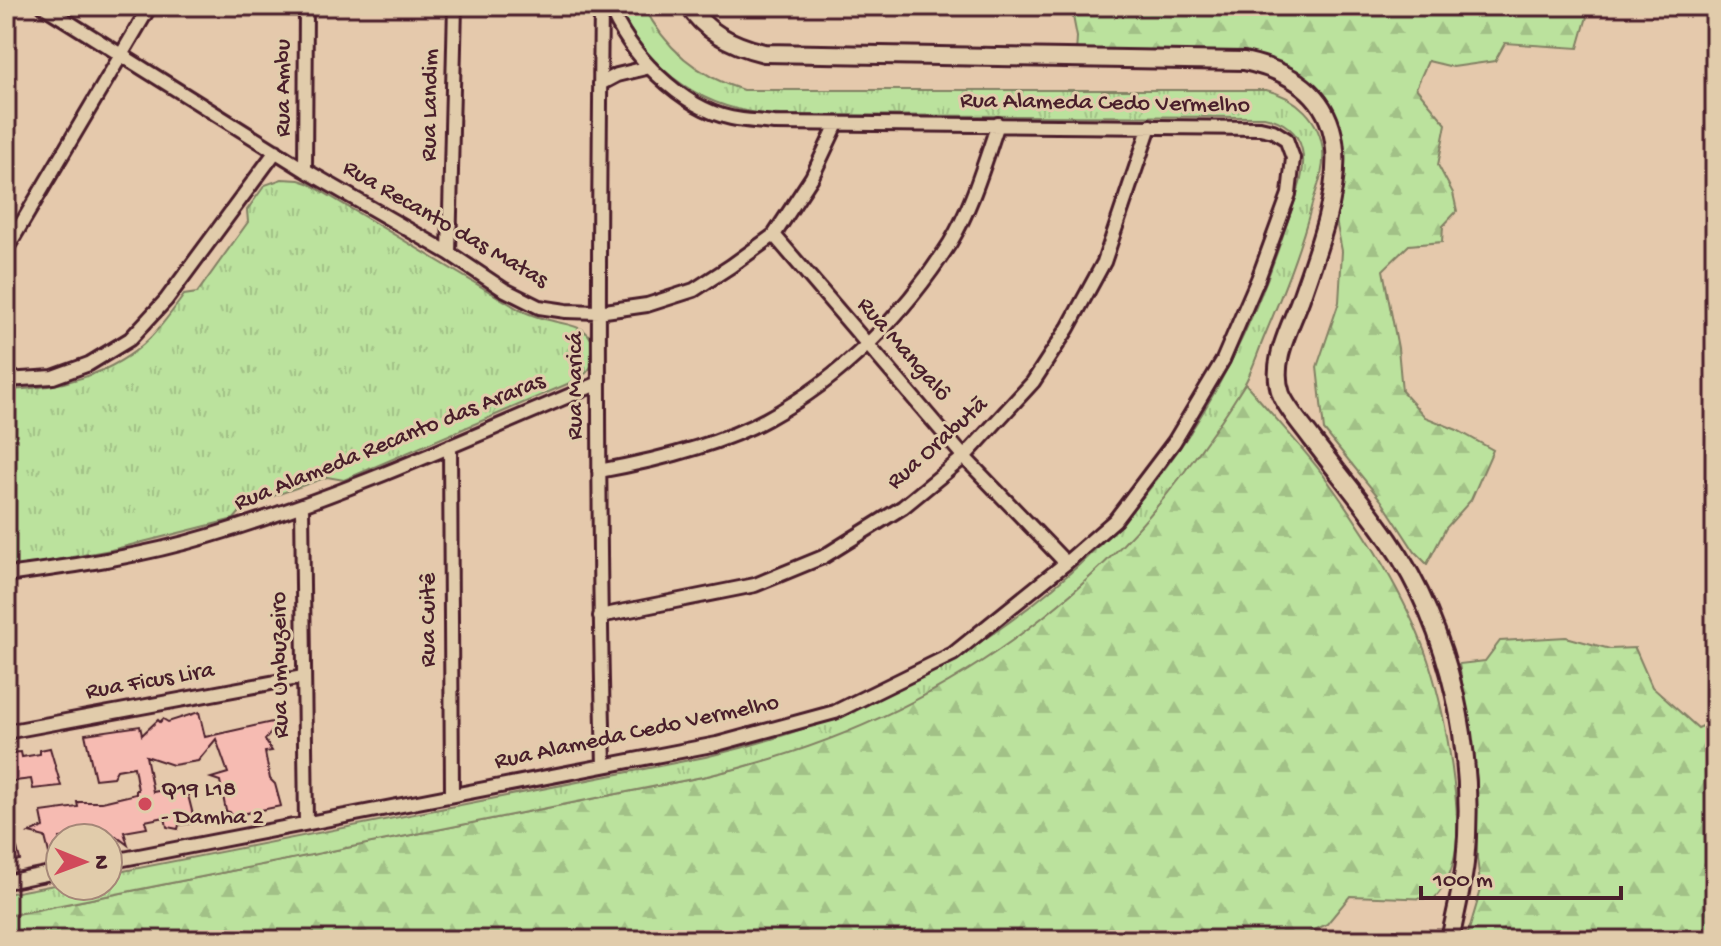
<svg xmlns="http://www.w3.org/2000/svg" width="1721" height="946" viewBox="0 0 1721 946" font-family="'Gochi Hand',sans-serif">
  <style>
    .forest { fill: url(#forest-firs); stroke: #828064; stroke-width: 2 }
    .park { fill: url(#park-tufts); stroke: #828064; stroke-width: 2 }
    .building { fill: #f6bbb2; stroke: #4a1f2b; stroke-width: 2 }
    .lines { fill: none; stroke-linecap: round; stroke-linejoin: round }
    .minor-casing { stroke: #4a1f2b; stroke-width: 18 }
    .tertiary-casing { stroke: #4a1f2b; stroke-width: 22 }
    .minor { stroke: #e1ccab; stroke-width: 12 }
    .tertiary { stroke: #e1ccab; stroke-width: 16 }
    .poi-dot { fill: #d1495b; stroke: #e1ccab; stroke-width: 3 }
    .labels { text-anchor: middle; dominant-baseline: central; stroke-width: 6; stroke-linejoin: round; paint-order: stroke }
    .street-label { font-size: 24px; fill: #4a1f2b; stroke: #e1ccab }
    .poi-label { font-size: 24px; fill: #4a1f2b; stroke: #e1ccab; text-anchor: start }
  </style>
  <defs>
    <pattern id="forest-firs" width="22" height="20" patternUnits="userSpaceOnUse" patternTransform="scale(2)"><rect width="22" height="20" fill="#bbe29d"/><path d="M5 1l3.5 6h-7zM16 11l3.5 6h-7z" fill="#a2c187"/></pattern>
    <pattern id="park-tufts" width="24" height="20" patternUnits="userSpaceOnUse" patternTransform="scale(2)"><rect width="24" height="20" fill="#bbe29d"/><path d="M3 7l-1-3M5 7V3M7 7l1-3M15 17l-1-3M17 17v-4M19 17l1-3" fill="none" stroke="#a2c187"/></pattern>
  </defs>
  <rect width="100%" height="100%" fill="#e5c9ac"/>
  <filter id="ink" filterUnits="userSpaceOnUse"><feTurbulence type="fractalNoise" baseFrequency=".0125" numOctaves="2"/><feDisplacementMap in="SourceGraphic" scale="16" xChannelSelector="R" yChannelSelector="G"/><feConvolveMatrix kernelMatrix="1 2 1 2 8 2 1 2 1" color-interpolation-filters="sRGB"/></filter>
  <g filter="url(#ink)">
    <path class="forest" d="M1071,6H1274L1278,9L1281,6H1590L1578,48L1505,43L1495,61L1453,67L1428,61L1416,88L1446,124L1438,165L1453,193L1457,211L1443,226L1442,242L1409,245L1383,270L1398,348L1402,391L1425,417L1457,430L1493,450L1471,500L1446,528L1427,564L1415,552L1381,500L1324,430L1317,367L1339,302L1342,251L1335,215L1343,171L1338,133L1296,74L1262,57L1076,54L1077,37Z
      M1245,383C1272,415 1302,446 1327,480C1366,534 1406,596 1428,660C1441,700 1449,742 1454,784C1459,822 1462,869 1434,899L1350,896L1327,924L1309,933L1307,940H6V916L707,776C883,735 1040,645 1157,506C1189,468 1216,424 1245,383Z
      M1566,637L1610,649L1635,648L1652,687L1698,728L1715,721V940H1466L1481,890L1477,858V780L1459,664L1485,661L1500,641Z"/>
    <path class="park" d="M618,6H644C665,49 698,76 743,90H1266C1296,97 1320,119 1323,151C1325,169 1317,188 1312,204C1300,250 1283,292 1265,335C1258,351 1253,370 1244,385C1225,416 1204,446 1182,475C1142,528 1095,576 1043,617C944,696 830,748 707,776L6,916V894L60,884V886H108V874L705,757C834,727 952,673 1054,587C1097,551 1136,509 1169,463C1223,390 1260,307 1288,220C1295,199 1307,172 1302,150C1298,131 1282,120 1264,117L780,115C707,113 648,73 618,6Z
      M282,179L299,180L308,183L520,310C529,314 539,318 549,320C571,326 594,325 594,353C594,365 588,373 579,379L344,480L327,477L245,506L234,519L111,550L6,569V390C56,389 113,375 149,339C162,326 173,310 184,295L197,293L248,222L247,210L265,185Z"/>
    <path class="building" d="M199,712L205,737L281,720L265,740L272,751L265,752L270,779L275,784L281,806L232,816L230,812L226,811L220,781L211,778L228,773L216,739L198,761L173,765L146,756L153,792L183,786L185,795H188L195,823L179,825L178,829L167,827L165,817L145,821L147,828L124,832L128,845L116,836L60,838V851L49,853L45,837L29,833L44,827L41,812L78,807L77,802H102L136,794V790H138L134,767L117,770L113,777L95,779L85,734L140,726L142,735L158,720L160,722L163,719L168,722Z
      M50,748L61,786L33,789L31,779L6,782V753L21,752L22,757L40,754V750Z
      M6,847L17,848L20,860L6,862Z"/>
    <g class="lines">
      <g class="minor-casing">
        <path id="minor" d="M43,6L305,170L449,253L503,289L539,307L566,311L598,312L647,305L694,290L731,266L774,235L812,177L837,124
          M601,6C598,259 597,512 604,765
          M600,84L617,75L650,67
          M305,170L306,6
          M774,235L964,457L1066,563
          M6,250L150,6
          M449,253L455,6
          M6,380L53,377L89,364L130,339L166,300L276,151
          M450,446L452,794
          M599,471C653,461 718,446 767,419C842,378 904,315 950,243C972,207 984,164 998,124
          M302,506L306,823
          M6,575C74,566 143,556 209,536C343,496 471,437 599,383
          M600,616L755,585L823,557L903,507L964,457L1033,382L1068,328L1104,262L1150,126
          M6,732L303,677
          M108,862L717,744L835,712L953,654L1066,563L1115,520L1174,442L1223,360L1258,279L1289,194L1293,158L1286,139L1273,131L1260,128L774,123C760,121 745,121 731,118C682,108 626,52 610,6
          M6,882L60,871"/>
      </g>
      <g class="tertiary-casing">
        <path id="tertiary" d="M689,6C706,33 734,46 764,53L1244,61C1377,90 1335,201 1302,295C1292,325 1269,361 1281,394C1287,409 1302,425 1312,439C1337,472 1365,505 1389,540C1452,632 1476,753 1465,863C1462,889 1455,915 1450,940"/>
      </g>
      <use href="#minor" class="minor"/>
      <use href="#tertiary" class="tertiary"/>
    </g>
  </g>
  <circle class="poi-dot" cx="145" cy="804" r="8"/>
  <g class="labels">
    <g class="street-label">
      <text transform="translate(284 88) rotate(-90)">Rua Ambu</text>
      <text transform="translate(1105 104) rotate(1)">Rua Alameda Cedo Vermelho</text>
      <text transform="translate(431 105) rotate(-89)">Rua Landim</text>
      <text transform="translate(445 225) rotate(30)">Rua Recanto das Matas</text>
      <text transform="translate(903 350) rotate(49)">Rua Mangalô</text>
      <text transform="translate(576 386) rotate(-90)">Rua Maricá</text>
      <text transform="translate(390 443) rotate(-22)">Rua Alameda Recanto das Araras</text>
      <text transform="translate(938 444) rotate(-42)">Rua Orabutã</text>
      <text transform="translate(429 620) rotate(-90)">Rua Cuitê</text>
      <text transform="translate(281 665) rotate(-91)">Rua Umbuzeiro</text>
      <text transform="translate(150 682) rotate(-10)">Rua Ficus Lira</text>
      <text transform="translate(637 733) rotate(-12)">Rua Alameda Cedo Vermelho</text>
    </g>
    <g class="poi-label">
      <text x="161" y="790">Q19 L18<tspan x="161" dy="28">- Damha 2</tspan></text>
    </g>
  </g>
  <rect width="1721" height="946" fill="none" stroke="#e1ccab" stroke-width="32"/>
  <rect x="16" y="16" width="1689" height="914" fill="none" stroke="#4a1f2b" stroke-width="3" filter="url(#ink)"/>
  <g transform="translate(84 862) rotate(91)"><circle r="38" fill="#e1ccab" stroke="#a58778" stroke-width="2"/>
  <path d="M0-6L14 30L0 20L-14 30Z" fill="#d1495b"/>
  <text y="-12" font-size="22" font-weight="bold" text-anchor="middle" fill="#4a1f2b">N</text>
  </g>
  <path d="M1421 886v12h200v-12" fill="none" stroke="#4a1f2b" stroke-width="4"/>
  <text x="1433" y="886" font-size="24" fill="#4a1f2b" stroke="#e1ccab" stroke-width="6" paint-order="stroke">100 m</text>
</svg>
